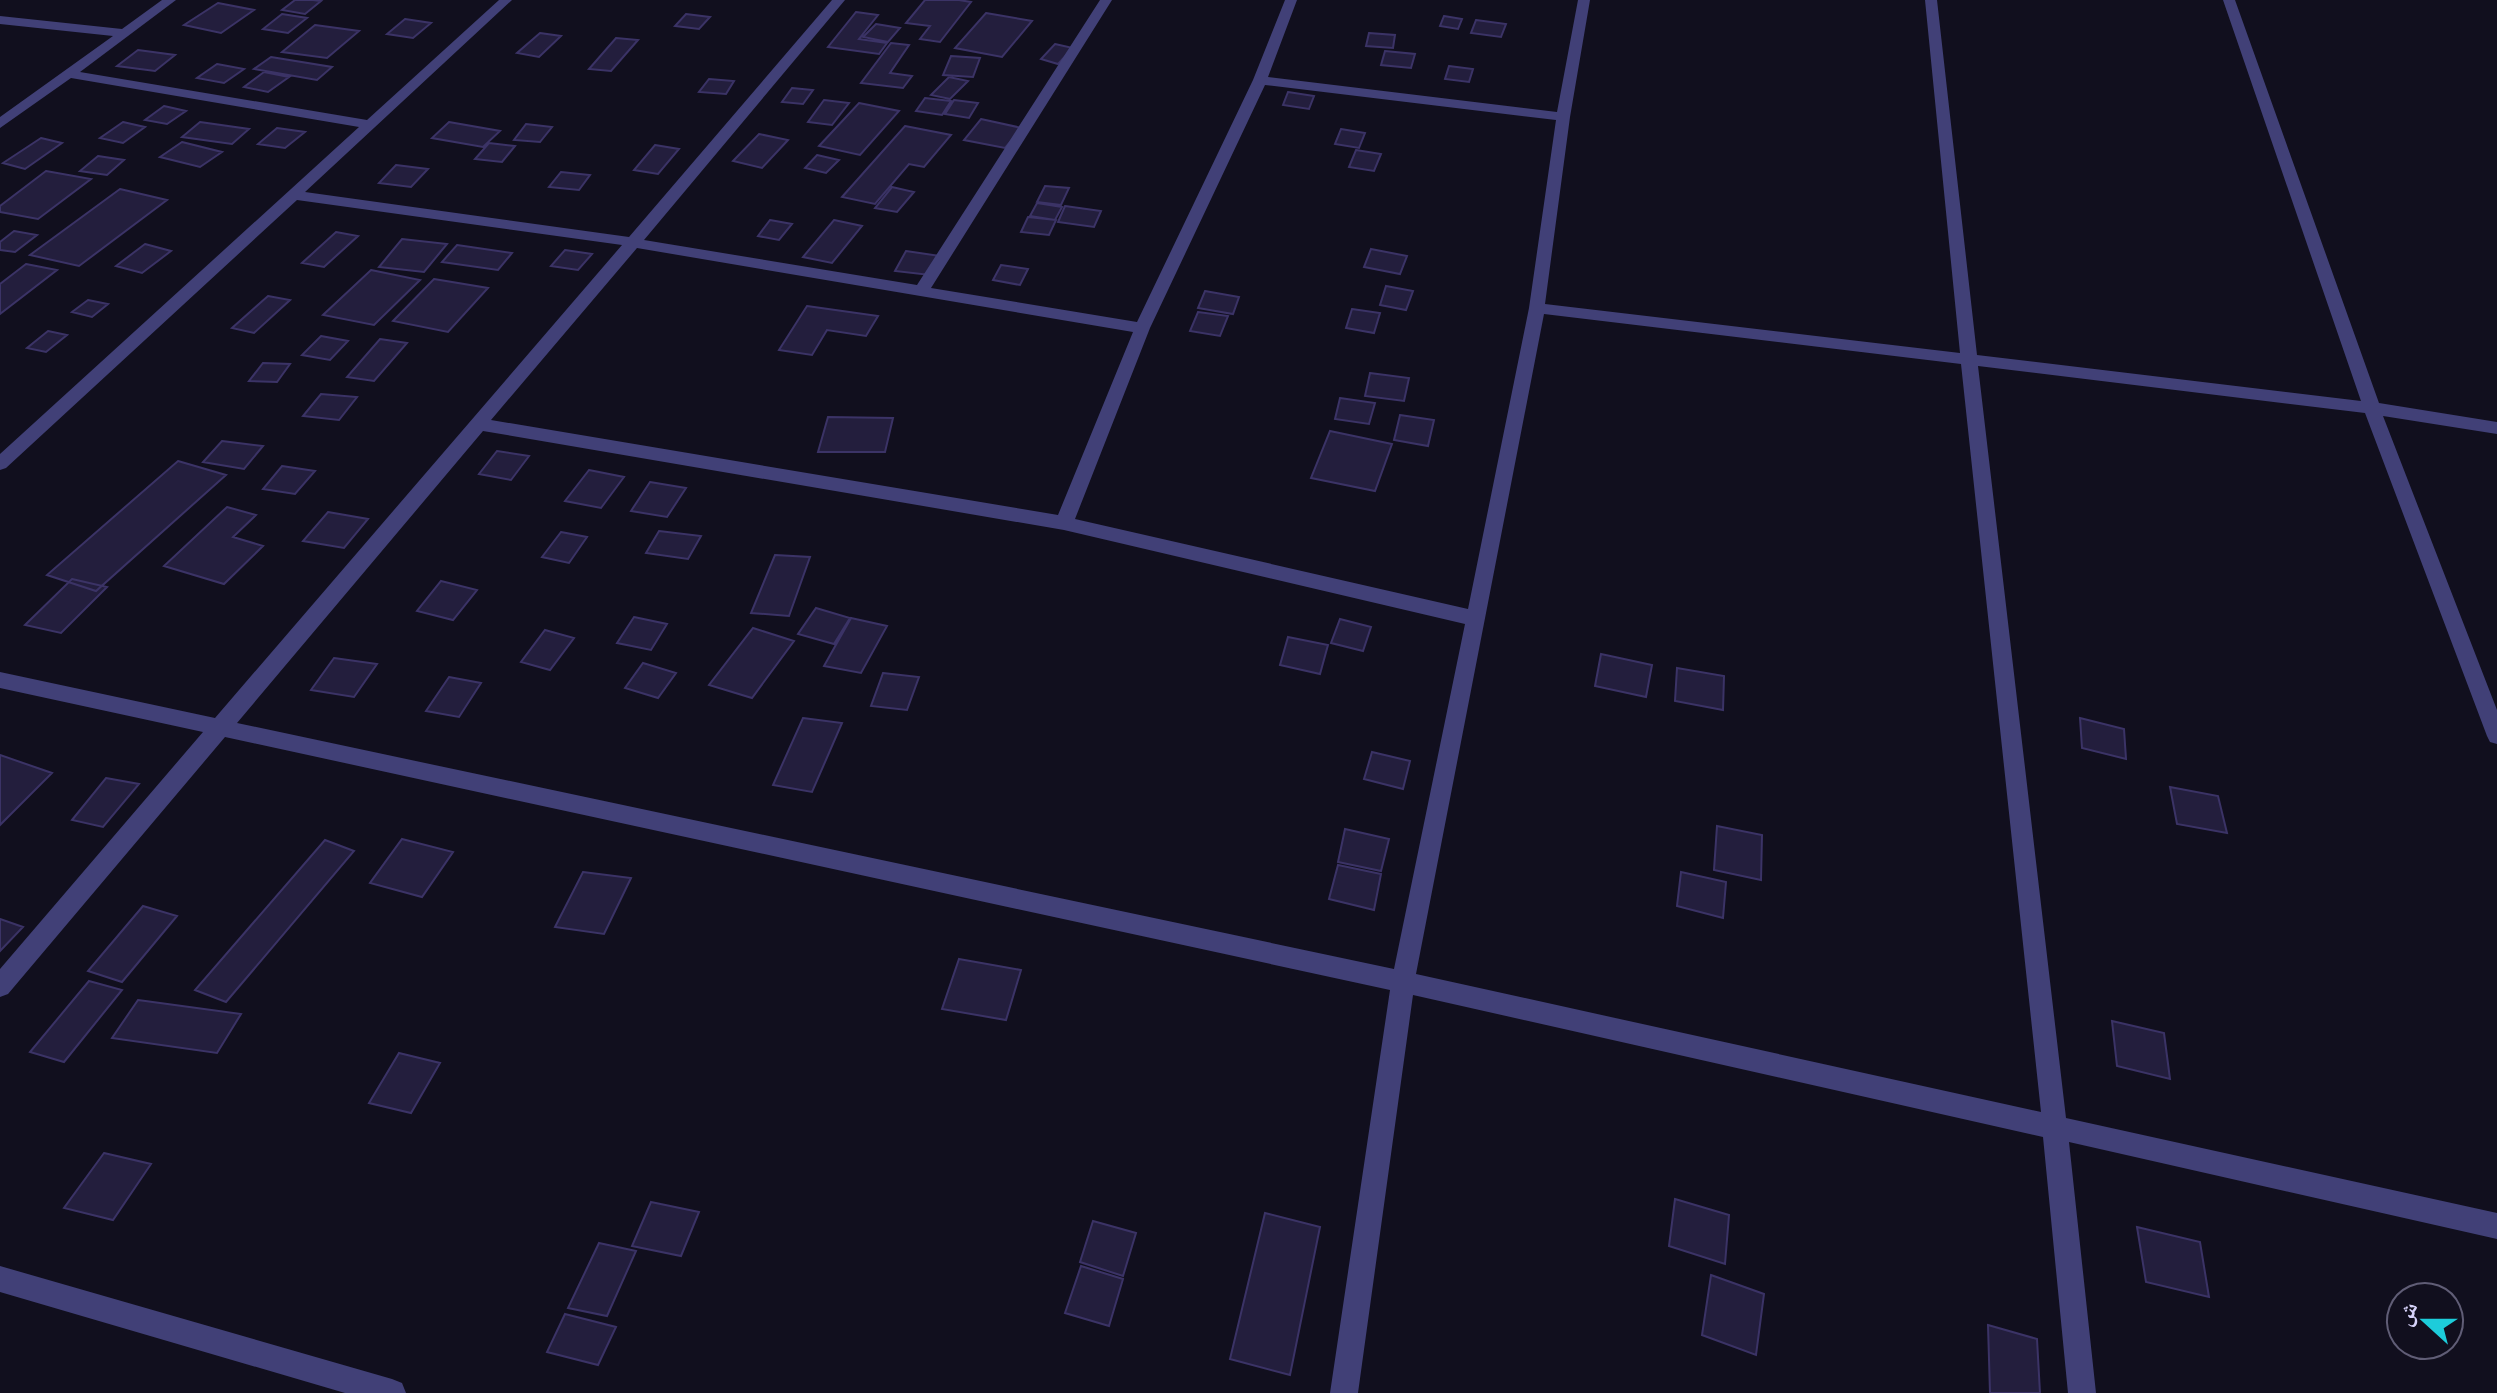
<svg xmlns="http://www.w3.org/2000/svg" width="2497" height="1393" viewBox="0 0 2497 1393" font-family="'Exo 2','Noto Naskh Arabic',sans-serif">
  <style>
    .building { fill: #231e3d; stroke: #3b3366; stroke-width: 2 }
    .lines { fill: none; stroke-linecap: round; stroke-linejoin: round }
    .minor { fill: #414077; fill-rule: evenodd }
  </style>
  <rect width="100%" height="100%" fill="#110f1e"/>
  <path class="building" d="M295,0H313L321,1L305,14L282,10Z
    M925,0H959L971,2L940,42L920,39L930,26L906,23Z
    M218,3L254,10L221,33L184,25Z
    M856,12L878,15L859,39L887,43L879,54L828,47Z
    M986,13L1032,21L1002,57L955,48Z
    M282,14L307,18L288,33L263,29Z
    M686,14L710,17L699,29L675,26Z
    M1444,16L1462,19L1458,29L1440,26Z
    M405,19L431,23L413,38L387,34Z
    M1476,20L1506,24L1501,37L1471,33Z
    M876,24L900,28L888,42L863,37Z
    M315,25L359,31L327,58L282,52Z
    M540,33L561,36L539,57L517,53Z
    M1369,33L1395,35L1393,48L1366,46Z
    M616,38L638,40L611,71L589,69Z
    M891,43L909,45L890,73L912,76L903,88L861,83Z
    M1055,44L1073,48L1058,64L1041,59Z
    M138,50L175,55L155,71L117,66Z
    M1385,51L1415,54L1411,68L1381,65Z
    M951,56L980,58L973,77L943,75Z
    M271,57L332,67L317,80L254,69Z
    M217,64L244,69L224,83L197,78Z
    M1449,66L1473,69L1469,82L1445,79Z
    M264,72L289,77L268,92L244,87Z
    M949,77L968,81L950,99L931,95Z
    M709,79L734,81L726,94L699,92Z
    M792,88L813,90L803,104L782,102Z
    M1288,92L1314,96L1309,109L1283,105Z
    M925,98L951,101L942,115L916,111Z
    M824,100L849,103L832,125L808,122Z
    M954,100L978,103L969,118L945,114Z
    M859,103L899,111L860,155L819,146Z
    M164,106L186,111L167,124L145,120Z
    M981,119L1022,128L1005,148L964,140Z
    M123,122L145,127L123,143L100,138Z
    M200,122L249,129L232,144L182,137Z
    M449,122L500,131L483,147L432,138Z
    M526,124L552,127L540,142L514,140Z
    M905,126L951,135L924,167L909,164L875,204L842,197Z
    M277,128L305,132L285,148L258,144Z
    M1341,129L1365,133L1359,148L1335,144Z
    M759,134L788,140L762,168L733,161Z
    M41,138L62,143L25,169L3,163Z
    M182,142L222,152L200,167L160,157Z
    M489,143L515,146L502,162L475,159Z
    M655,145L679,149L658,174L634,170Z
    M1356,150L1381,154L1374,171L1349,167Z
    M817,155L839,160L826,173L805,168Z
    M98,156L124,160L107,175L80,171Z
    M396,165L428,169L411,187L379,183Z
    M46,171L91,179L38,219L0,212V206Z
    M561,172L590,175L579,190L549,187Z
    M1045,186L1069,188L1061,205L1037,202Z
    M892,187L914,192L897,212L875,208Z
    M120,189L167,200L79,266L30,255Z
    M1037,203L1062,207L1055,220L1030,216Z
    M1065,206L1101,211L1094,227L1058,222Z
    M1028,217L1056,220L1049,235L1021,232Z
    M770,220L792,224L779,240L758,236Z
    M834,220L862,226L832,263L803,257Z
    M14,231L37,235L15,252L0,250V242Z
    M336,232L358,236L324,267L302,263Z
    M402,239L447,244L424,272L379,267Z
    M145,244L171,251L142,273L116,266Z
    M457,245L512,253L498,270L442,262Z
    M1371,249L1407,256L1400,274L1364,267Z
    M565,250L592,254L578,270L551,266Z
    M906,251L940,256L930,275L895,271Z
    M26,264L57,270L0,314V284Z
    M1001,265L1028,269L1020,285L993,280Z
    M371,270L420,280L374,325L323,315Z
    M434,279L488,288L448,332L393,321Z
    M1386,286L1413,291L1406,310L1380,305Z
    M1205,291L1239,297L1233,314L1198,308Z
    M268,296L290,300L254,333L232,328Z
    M88,300L108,304L92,317L72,312Z
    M807,306L878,316L866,336L827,330L812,355L779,350Z
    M1352,309L1380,313L1374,333L1346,328Z
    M1198,312L1228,316L1220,336L1190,331Z
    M48,331L67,335L46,352L27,348Z
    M321,336L348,341L330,360L302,355Z
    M380,339L407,343L374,381L347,377Z
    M263,363L290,364L277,382L249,381Z
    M1370,373L1409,378L1404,401L1365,396Z
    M321,394L357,397L339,420L303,416Z
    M1340,398L1375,403L1369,424L1335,419Z
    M1400,415L1434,420L1428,446L1394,440Z
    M828,417L893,418L885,452H818Z
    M1330,431L1392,444L1375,491L1311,478Z
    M222,441L263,446L244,469L203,462Z
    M497,451L529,456L511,480L479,474Z
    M178,461L226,475L96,591L47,575Z
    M282,466L315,471L295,494L263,489Z
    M589,470L624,477L601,508L565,501Z
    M650,482L686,488L667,517L631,511Z
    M227,507L256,515L233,537L263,546L224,584L164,566Z
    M328,512L368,519L344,548L303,541Z
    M659,531L701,536L688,559L646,553Z
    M561,532L587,537L569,563L542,557Z
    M775,555L810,557L789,616L751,613Z
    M72,579L107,587L61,633L25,625Z
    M441,581L477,590L453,620L417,611Z
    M816,608L850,618L834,644L798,634Z
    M634,617L667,624L651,650L617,643Z
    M851,618L887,626L861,673L824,666Z
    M1340,619L1371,627L1363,651L1331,643Z
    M753,628L794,641L752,698L709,685Z
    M545,630L574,638L550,670L521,662Z
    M1288,637L1328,645L1320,674L1280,665Z
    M1601,654L1652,665L1646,697L1595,686Z
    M334,658L377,664L354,697L311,690Z
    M643,663L676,673L658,698L625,688Z
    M1677,668L1724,676L1723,710L1675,701Z
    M883,673L919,677L907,710L871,706Z
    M449,677L481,683L459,717L426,711Z
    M803,718L842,723L812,792L773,785Z
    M2080,718L2124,729L2126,759L2082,748Z
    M1372,752L1410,761L1403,789L1364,779Z
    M0,755L52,773L0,825Z
    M106,778L139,784L103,827L72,820Z
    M2170,787L2218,796L2227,833L2177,824Z
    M1717,826L1762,835L1761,880L1714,870Z
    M1345,829L1389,839L1381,871L1338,862Z
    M402,839L453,852L422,897L370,883Z
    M325,840L354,851L226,1002L195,990Z
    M1338,865L1381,874L1374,910L1329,899Z
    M583,872L631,878L604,934L555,927Z
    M1681,872L1726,882L1723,918L1677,906Z
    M143,906L177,916L122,982L88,971Z
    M0,919L23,927L0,951Z
    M959,959L1021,970L1006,1020L942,1009Z
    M89,981L122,990L64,1062L30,1052Z
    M138,1000L241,1014L217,1053L112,1038Z
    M2112,1021L2164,1033L2170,1079L2117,1066Z
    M399,1053L440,1063L411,1113L369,1103Z
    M104,1153L151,1164L113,1220L64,1208Z
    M1675,1199L1729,1215L1725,1264L1669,1246Z
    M651,1202L699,1212L681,1256L632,1246Z
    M1265,1213L1320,1227L1290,1375L1230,1359Z
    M1093,1221L1136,1233L1123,1276L1080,1262Z
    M2137,1227L2200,1242L2209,1297L2146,1282Z
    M599,1243L636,1251L607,1316L568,1308Z
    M1081,1266L1123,1279L1109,1326L1065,1313Z
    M1711,1275L1764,1294L1756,1355L1702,1335Z
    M565,1314L616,1327L598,1365L547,1352Z
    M1988,1325L2037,1339L2040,1393H1990Z"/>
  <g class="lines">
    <path class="minor" d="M162,0H176L80,72L367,120L499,0H512L305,192L629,237L832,0H845L644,240L917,285L1100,0H1112L931,288L1137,322L1253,80L1285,0H1297L1268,77L1557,112L1578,0H1590L1570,117L1545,304L1960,353L1925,0H1937L1977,355L2361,401L2223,0H2235L2379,403L2497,422V434L2383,416L2497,710V744L2490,742L2487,736L2365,413L1978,366L2066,1118L2497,1213V1239L2069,1142L2096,1393H2068L2043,1137L1413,995L1358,1393H1330L1390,990L225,737L8,994L0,997V969L203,732L0,688V672L215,718L622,245L297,200L6,468L0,470V454L359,127L71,78L0,128V117L113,36L0,24V16L122,29ZM1265,85L1556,120L1529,308L1468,609L1075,519L1150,328ZM637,248L1133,332L1058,515L491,420ZM1544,314L1961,364L2041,1112L1416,974ZM483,431L1064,530L1465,624L1394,969L237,723Z
      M0,1266L392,1379L402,1383L406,1393H345L0,1292Z"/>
  </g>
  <g transform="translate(2425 1321) rotate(291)"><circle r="38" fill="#110f1e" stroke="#605d76" stroke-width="2"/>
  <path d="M0-6L14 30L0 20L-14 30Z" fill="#1dccda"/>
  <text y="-12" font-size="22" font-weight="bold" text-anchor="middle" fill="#d6d2f9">ش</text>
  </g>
</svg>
